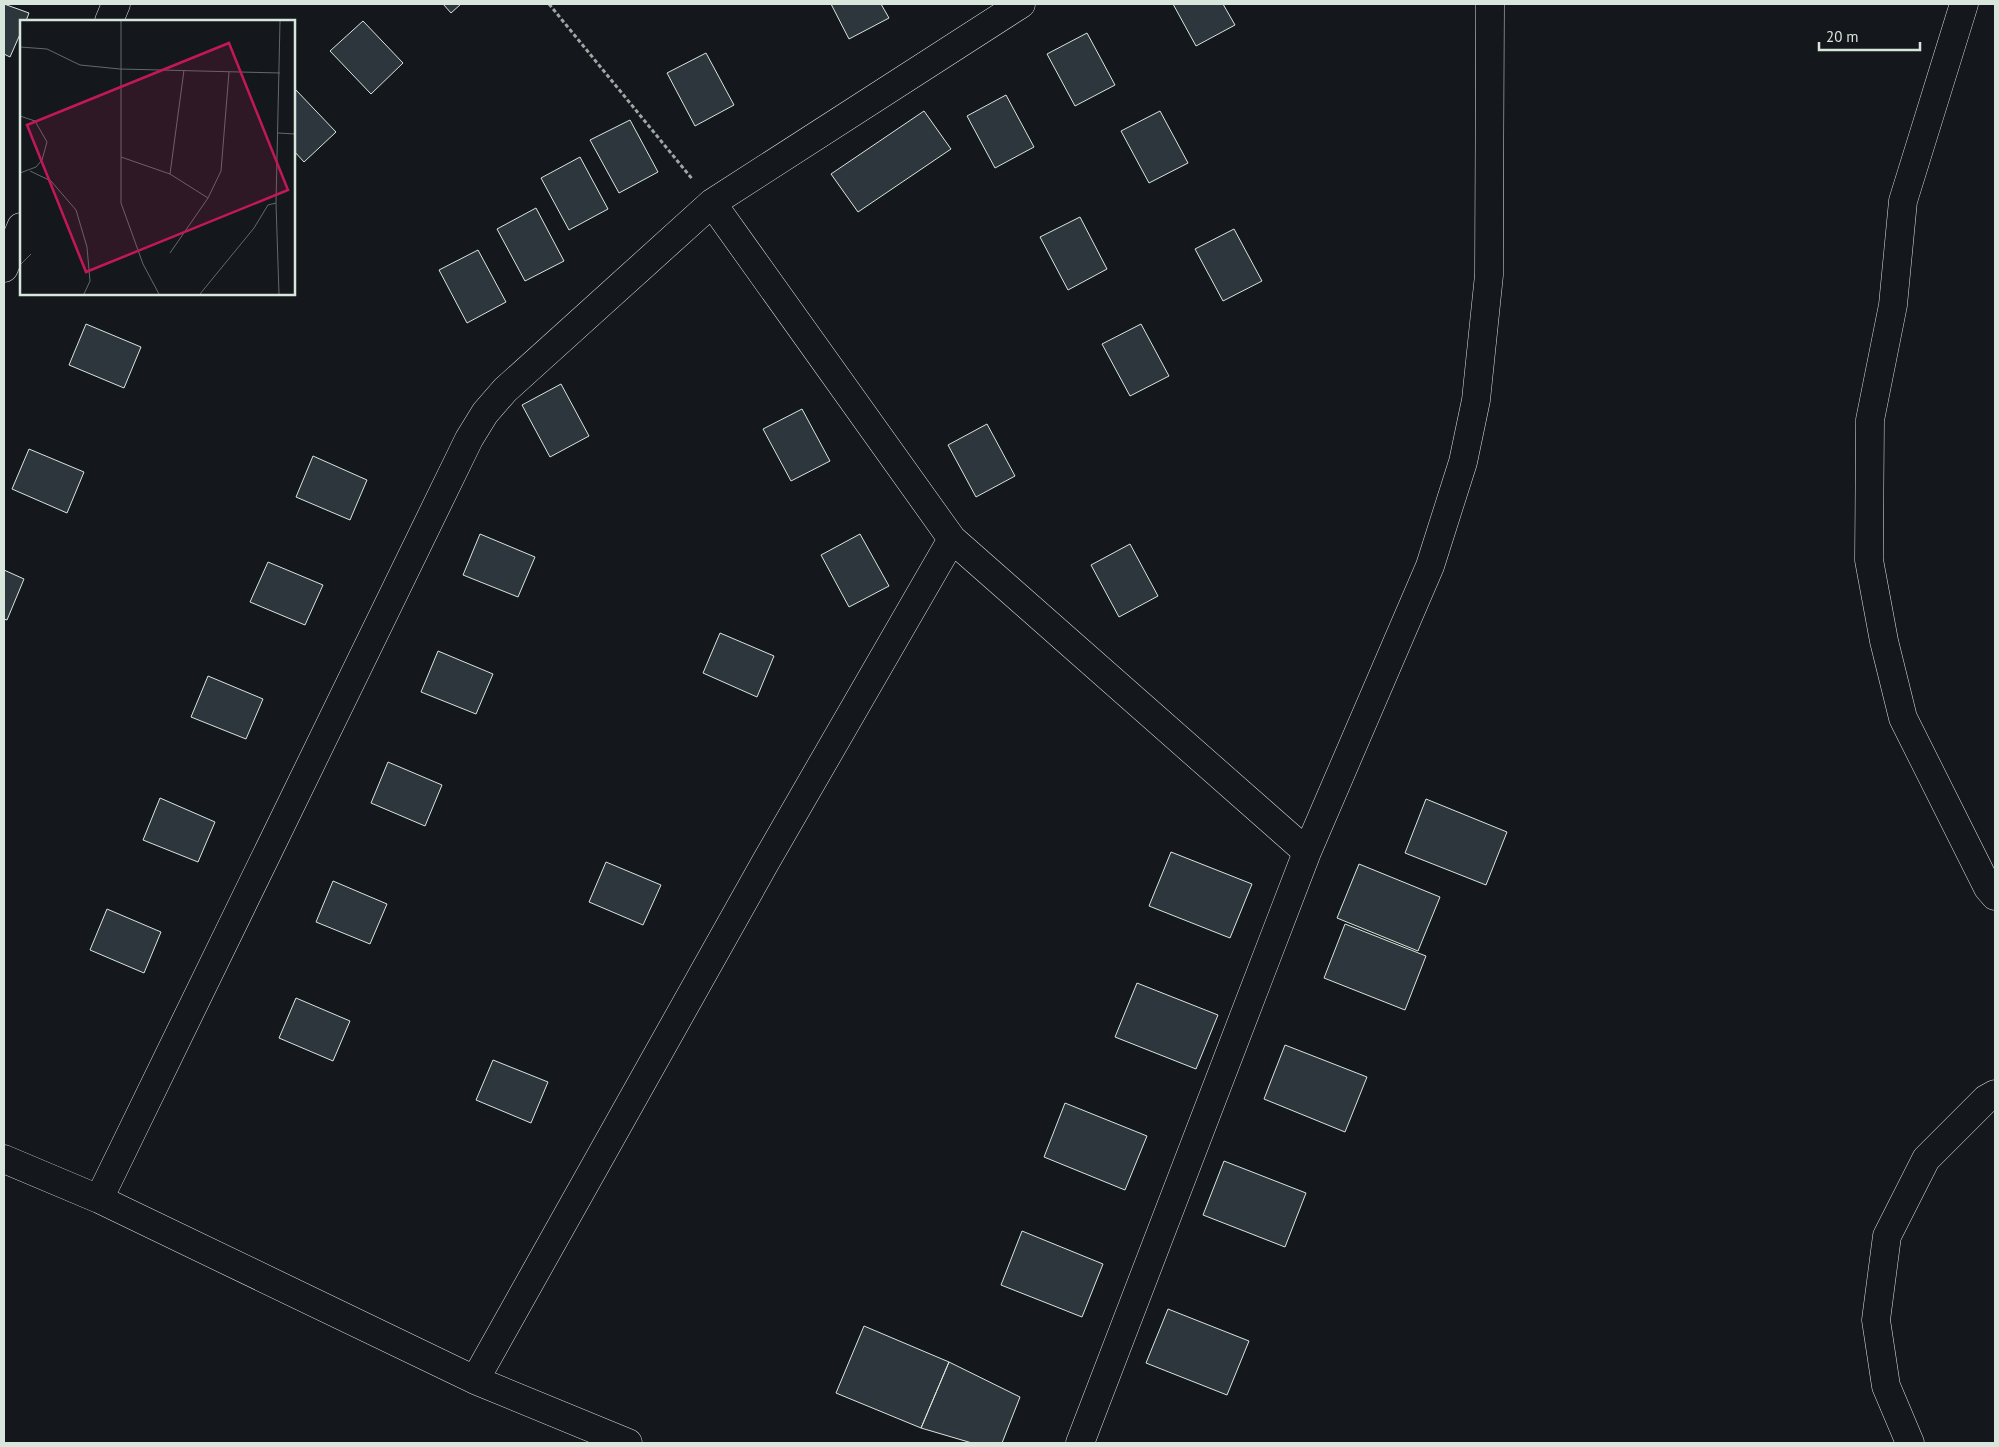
<svg xmlns="http://www.w3.org/2000/svg" width="1999" height="1447" viewBox="0 0 1999 1447" font-family="'PT Sans',sans-serif">
  <style>
    .building { fill: #2c363c; stroke: #d8e6dc }
    .lines { fill: none; stroke-linecap: round; stroke-linejoin: round }
    .minor-casing { stroke: #d8e6dc; stroke-width: 29 }
    .path { stroke: #9da8a2; stroke-width: 3; stroke-dasharray: 4 2.5; stroke-linecap: butt }
    .minor { stroke: #14181c; stroke-width: 28 }
    .inset-road { fill: none; stroke: #626a69; stroke-width: 1 }
    .view { fill: #c2185b; fill-opacity: 0.15; stroke: #c2185b; stroke-width: 2.5 }
    .inset-edge { fill: none; stroke: #d8e6dc; stroke-width: 2.5 }
  </style>
  <rect width="100%" height="100%" fill="#14181c"/>
  <path class="building" d="M4,4L29,13L26,21H21V32L10,57L4,54Z
    M443,4H461L451,13Z
    M831,4H881L889,18L849,39Z
    M1173,4H1223L1235,25L1196,46Z
    M363,21L403,63L371,94L330,51Z
    M1087,33L1115,85L1075,106L1047,54Z
    M706,53L734,105L695,126L667,73Z
    M295,89L336,132L304,162L294,151Z
    M1006,95L1034,147L995,168L967,116Z
    M924,111L951,149L858,212L831,174Z
    M1160,111L1188,163L1149,183L1121,131Z
    M630,120L658,172L619,193L590,140Z
    M580,157L608,209L569,230L541,178Z
    M536,208L564,261L525,281L497,229Z
    M1080,217L1107,269L1068,290L1040,237Z
    M1234,229L1262,281L1223,301L1195,249Z
    M478,250L506,302L467,323L439,270Z
    M86,324L141,347L124,388L69,365Z
    M1141,324L1169,376L1130,396L1102,344Z
    M561,384L589,436L550,457L522,405Z
    M802,409L830,461L791,481L763,429Z
    M987,424L1015,476L976,497L948,445Z
    M29,449L84,472L67,513L12,489Z
    M313,456L367,480L350,520L296,497Z
    M480,534L535,557L518,597L463,575Z
    M860,534L889,586L849,607L821,555Z
    M1130,544L1158,596L1119,617L1091,565Z
    M268,562L323,585L305,625L250,602Z
    M4,570L24,579L7,620L4,619Z
    M720,633L774,656L757,697L703,673Z
    M438,651L493,674L476,714L421,692Z
    M208,676L263,699L246,739L191,717Z
    M388,762L442,785L425,826L371,803Z
    M160,798L215,822L198,862L143,840Z
    M1426,799L1507,832L1486,885L1405,853Z
    M1171,852L1252,884L1230,938L1149,906Z
    M606,862L661,885L643,925L589,902Z
    M1359,864L1440,897L1418,951L1337,918Z
    M333,881L387,904L370,944L316,922Z
    M107,909L161,932L144,973L90,950Z
    M1345,924L1426,956L1405,1010L1324,978Z
    M1137,983L1218,1015L1196,1069L1115,1037Z
    M296,998L350,1021L333,1061L279,1038Z
    M1285,1045L1367,1077L1345,1132L1264,1099Z
    M493,1060L548,1082L531,1123L476,1100Z
    M1065,1103L1147,1136L1125,1190L1044,1157Z
    M1224,1161L1306,1193L1285,1247L1203,1215Z
    M1022,1231L1103,1264L1082,1317L1001,1285Z
    M1168,1309L1249,1341L1227,1395L1146,1363Z
    M864,1326L949,1362L921,1428L836,1393Z
    M949,1362L1020,1397L1002,1443H972L921,1428Z"/>
  <g class="lines">
    <g class="minor-casing">
      <path id="minor" d="M1964,4L1903,201L1893,305L1870,420L1869,560L1884,641L1903,718L1988,888L1995,896
        M109,21L116,4
        M712,203L952,539L1307,852
        M4,268L21,227
        M4,1159L99,1199L475,1380L628,1443
        M99,1199L469,439L485,413L505,390L712,203L1021,4
        M475,1380L765,863L952,539
        M1080,1443L1307,852L1430,566L1463,462L1476,400L1489,275L1490,4
        M1910,1443L1886,1386L1876,1320L1887,1236L1926,1159L1986,1099L1995,1094"/>
    </g>
    <path class="path" d="M549,4L693,180"/>
    <use href="#minor" class="minor"/>
  </g>
  <g transform="translate(20 20)">
    <rect width="275" height="275" fill="#14181c"/>
    <path class="inset-road" d="M101,1V183L123,244L139,274M0,27L27,29L60,45L100,49L260,53M0,96L15,101L27,122L22,140L16,147L0,153M258,113L275,114M101,137L150,154L188,178M10,151L31,161L56,190L67,227L70,261L64,274M150,154L164,50M150,233L188,178L201,151L209,52M0,245L11,234M180,274L234,208L248,185L256,183M259,274L256,183L260,1"/>
    <path class="view" d="M209,23L268,170L66,252L7,105Z"/>
    <rect width="275" height="275" class="inset-edge"/>
  </g>
  <rect width="1999" height="1447" fill="none" stroke="#d8e6dc" stroke-width="10"/>
  <path d="M1819 42v8h101v-8" fill="none" stroke="#d8e6dc" stroke-width="2.5"/>
  <text x="1826" y="42" font-size="15" fill="#d8e6dc" stroke="#14181c" stroke-width="4" paint-order="stroke">20 m</text>
</svg>
